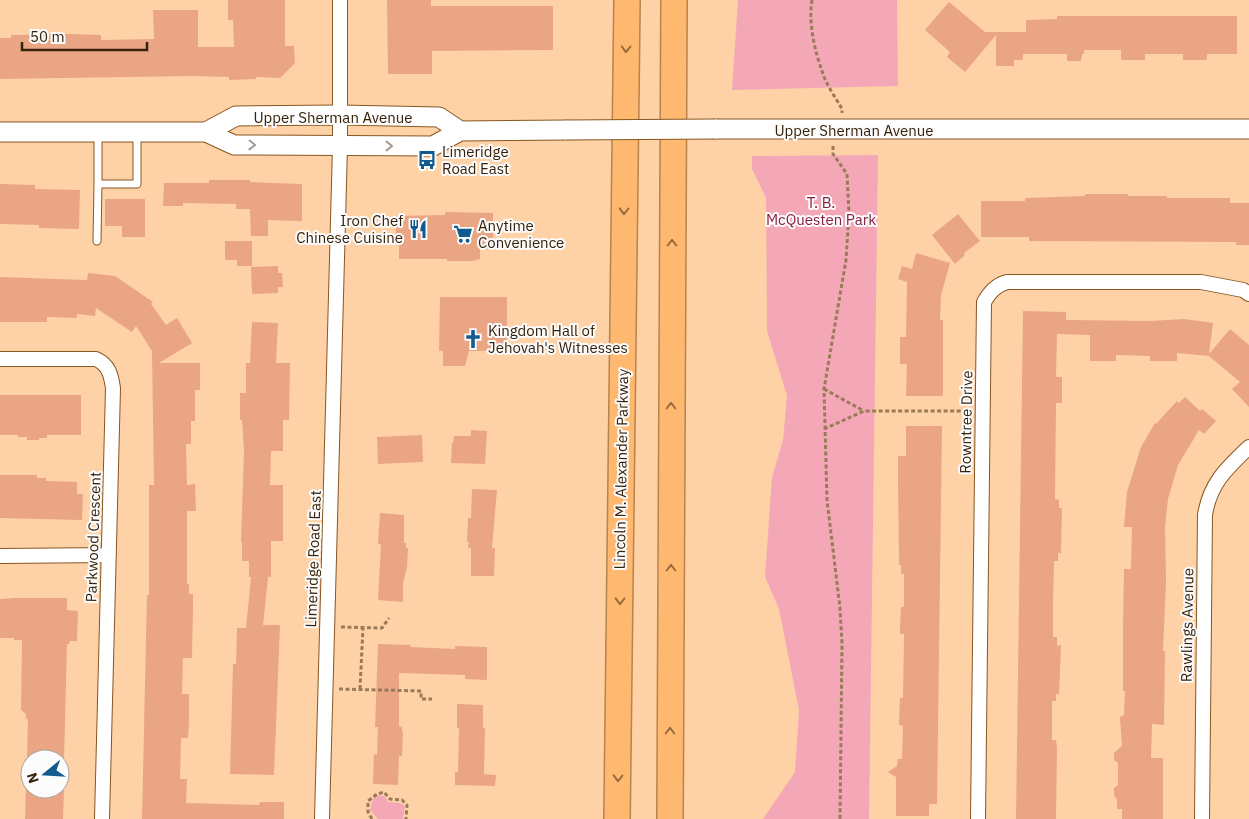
<svg xmlns="http://www.w3.org/2000/svg" width="1249" height="819" viewBox="0 0 1249 819" font-family="'IBM Plex Sans',sans-serif">
  <style>
    .green { fill: #f4a8b7 }
    .building { fill: #eaa584 }
    .lines { fill: none; stroke-linecap: round; stroke-linejoin: round }
    .service-casing { stroke: #875720; stroke-width: 9 }
    .minor-casing { stroke: #875720; stroke-width: 16 }
    .secondary-casing { stroke: #875720; stroke-width: 21 }
    .motorway-casing { stroke: #b8834c; stroke-width: 28 }
    .path { stroke: #9a7a58; stroke-width: 3; stroke-dasharray: 4 2.5; stroke-linecap: butt }
    .service { stroke: #fff; stroke-width: 7 }
    .minor { stroke: #fff; stroke-width: 14 }
    .secondary { stroke: #fff; stroke-width: 19 }
    .motorway { stroke: #feb870; stroke-width: 25 }
    .secondary-bridge-casing { stroke: #875720; stroke-width: 21; stroke-linecap: butt }
    .secondary-bridge { stroke: #fff; stroke-width: 19 }
    .oneway { stroke: #9a6c3d }
    .oneway2 { stroke: #a59b91 }
    .labels { text-anchor: middle; dominant-baseline: central; stroke-width: 4; stroke-linejoin: round; paint-order: stroke }
    .street-label { font-size: 15px; fill: #36210a; stroke: #fcfcfc }
    .poi-label { font-size: 15px; fill: #36210a; stroke: #fcfcfc; text-anchor: start }
    .park-label { font-size: 15px; fill: #862041; stroke: #fcfcfc }
  </style>
  <rect width="100%" height="100%" fill="#fed2a6"/>
  <path class="green" d="M738,0H897L898,86L732,90Z
    M878,155L869,819H763L795,772L799,710L779,609L765,577L772,477L783,440L787,396L767,331L766,198L752,169V156Z
    M377,795L385,796L388,802L400,803L405,806L403,819H378L370,810L373,799Z"/>
  <path class="building" d="M228,0H285V46H294L295,63L280,78L256,77V79L229,80V77L192,76L0,79V38H11V35L68,34L101,35V40L154,39L153,10H198V47H234L233,20H228Z
    M387,0H431V6H553V50L432,51V74H388Z
    M949,2L985,32H1026V20L1057,19V16H1237V54H1207V60H1183V54H1145V60H1121V50H1084V54H1082L1081,61H1067V54H1023V60H1014V66H996V35L965,72L947,57L950,52L925,30Z
    M209,180H250V182L302,184V221L268,220V236H251L250,209H236V204L183,203V206H163L164,183H209Z
    M0,184L35,185V189L80,190L79,229L39,228V225L0,224Z
    M1085,194H1128V196H1167V198H1230V203H1249V245H1236V242L1029,241V237H981V201H1025V198L1085,196Z
    M105,199H145V237H122V226H105Z
    M445,212L493,213V244L490,250L480,249V259L472,261H447V259H399V244H396V216L445,215Z
    M958,214L980,241L964,253L965,255L955,264L932,235Z
    M225,241H252V266H237V260H225Z
    M916,253L950,263L941,295L940,320H943V396H906L907,364H900V337H906L907,282L898,279L902,266L912,269Z
    M278,266V273H282L283,287H278V293L252,294L251,267Z
    M88,273L115,276L153,302L151,304L166,325L177,318L192,343L159,363H200V390H195V421H191V444H186L187,485L195,484L196,511H187V584H189V594H193V607L192,658H183L182,694H189V721L188,738H181L180,779H187L186,803L259,805L260,802H284V819H142L147,595H149V485H154L152,351L136,326L132,332L96,308L95,316L77,314V318L47,317V322H0V277L87,280Z
    M440,297H507V351H469L465,366H443V351H439Z
    M1023,311L1066,312V320L1151,321L1184,319L1213,323L1209,354L1230,329L1249,345V407L1232,389L1240,382L1209,356L1177,353V361H1150V356L1116,355V361H1090V335L1057,334L1056,377H1062V403H1056L1055,499L1059,500V508H1062L1061,553H1058V561H1054L1053,603V637H1057V646L1061,645L1059,694H1056V701H1052V740H1056L1057,748L1056,819H1016Z
    M252,322L278,323L276,363H290L289,420H283V451H271L270,485H283V541H271V577H268L263,625H280L274,775L230,774L233,664H236L237,628H246L251,577H249V561H242V542H241L244,451L242,420H240V393H246V363H250Z
    M0,395H81V435H47V438H39V440H27V437H18V435H0Z
    M1185,397L1200,411L1202,409L1216,421L1204,434L1199,430L1178,465L1168,499L1165,526L1166,582L1163,651H1165L1164,725L1152,724L1151,758H1163V819H1122V809H1117V799L1114,796V788L1118,785V763L1114,760V753L1122,746L1120,717L1124,715L1125,691H1123V625L1124,569H1131L1132,527H1124L1127,492L1141,447L1155,423L1156,424L1177,401L1179,403Z
    M906,426H942L937,804H929V816H896V777L888,772L897,766L898,759H902L903,726L899,725L900,698H903L904,634H900V626L901,607H904V574H901V565H899L898,477V456H906Z
    M471,430L487,431L485,464L451,463L452,443H453L454,436H471Z
    M422,435L423,462L378,464L377,437Z
    M0,475H37V478H46V481L77,482V494H83L82,520L0,518Z
    M472,489L497,490L492,548H495L494,576H471V548H468L469,542H467L468,518H471Z
    M380,513L404,515V543H406V548H408L407,567L403,583V602L378,600L381,544H378Z
    M15,598H67V610L78,611L77,641H70L69,644H67L64,759H27L28,719H26V714L21,710L22,640H14V638H0V599Z
    M378,644L411,645L410,647L455,649V646L487,647V680L465,679V675L399,673V726L402,727V732H403L402,756H399L398,785L373,784L374,754L377,755L378,727H375Z
    M457,704L483,705V728H485L484,774H482L496,775L495,786L455,785V772H458L459,728H457Z
    M26,789H64L63,819H25Z"/>
  <g class="lines">
    <g class="service-casing">
      <path id="service" d="M98,134V184H137V132
        M97,241L98,184"/>
    </g>
    <g class="minor-casing">
      <path id="minor" d="M0,359H96C109,365 111,375 113,388L102,819
        M0,556L109,555
        M322,819L340,146V0
        M978,819L984,302C990,292 996,285 1007,282H1201L1243,290L1249,294
        M1202,819L1205,515C1210,483 1227,468 1249,447"/>
    </g>
    <g class="secondary-casing">
      <path id="secondary" d="M715,129H1249
        M0,132H206L234,145L433,146L460,131L567,130
        M206,132L236,116L340,115L439,117L460,131"/>
    </g>
    <g class="motorway-casing">
      <path id="motorway" d="M617,819L627,0
        M670,819L674,0"/>
    </g>
    <path class="path" d="M812,0C808,23 815,52 823,74C827,86 836,98 842,109V113
      M833,146V154L847,174L849,213L846,260L824,389L827,500L840,608L842,643L840,819
      M824,389L864,411
      M824,429L864,411H970
      M341,627L382,628L389,618
      M339,689L421,691V699H432
      M360,689L363,628
      M372,819L368,812V801L377,794L384,792L390,799L402,800L407,805L406,819"/>
    <use href="#service" class="service"/>
    <use href="#minor" class="minor"/>
    <use href="#secondary" class="secondary"/>
    <use href="#motorway" class="motorway"/>
    <g class="secondary-bridge-casing">
      <path id="secondary-bridge" d="M567,130L715,129"/>
    </g>
    <use href="#secondary-bridge" class="secondary-bridge"/>
  </g>
  <defs><path id="oneway-chevron" d="M-2-3.5L2.5 0L-2 3.5" fill="none" stroke-width="1.6" stroke-linecap="round" stroke-linejoin="round" transform="scale(1.25)"/></defs>
  <g class="oneway">
    <use href="#oneway-chevron" transform="translate(626 49) rotate(91)"/>
    <use href="#oneway-chevron" transform="translate(624 211) rotate(91)"/>
    <use href="#oneway-chevron" transform="translate(672 243) rotate(-90)"/>
    <use href="#oneway-chevron" transform="translate(671 406) rotate(-90)"/>
    <use href="#oneway-chevron" transform="translate(671 568) rotate(-90)"/>
    <use href="#oneway-chevron" transform="translate(620 601) rotate(91)"/>
    <use href="#oneway-chevron" transform="translate(670 731) rotate(-90)"/>
    <use href="#oneway-chevron" transform="translate(618 778) rotate(91)"/>
  </g>
  <g class="oneway2">
    <use href="#oneway-chevron" transform="translate(252 145) rotate(1)"/>
    <use href="#oneway-chevron" transform="translate(389 146)"/>
  </g>
  <defs>
    <g id="bus-bare" transform="scale(1.5)"><path d="M-5-6H5V4H4V6H2V4H-2V6H-4V4H-5ZM-3.5-4V0h7V-4ZM-3.5 1.2v1.5H-2V1.2ZM2 1.2v1.5H3.5V1.2Z" fill="#125b8f" stroke="#fcfcfc" stroke-width="2.5" paint-order="stroke"/></g>
    <g id="restaurant-bare" transform="scale(1.5)"><path d="M-5-6h1v4h1v-4h1v4h1v-4h1v5L-1.5 .5V6h-2V.5L-5-1ZM5-6V6H3V1.5H1.5Q1.5-4 5-6Z" fill="#125b8f" stroke="#fcfcfc" stroke-width="2.5" paint-order="stroke"/></g>
    <g id="supermarket-bare" transform="scale(1.5)"><path d="M-6-5.5h2.5l.6 2H6L4.5 2H-2.5L-4.4-4H-6ZM-1.5 3.2a1.3 1.3 0 1 0 .1 0ZM3 3.2a1.3 1.3 0 1 0 .1 0Z" fill="#125b8f" stroke="#fcfcfc" stroke-width="2.5" paint-order="stroke"/></g>
    <g id="church-bare" transform="scale(1.5)"><path d="M-1.2-6h2.4v3.5h3.3v2.4h-3.3V6h-2.4V-.1h-3.3v-2.4h3.3Z" fill="#125b8f" stroke="#fcfcfc" stroke-width="2.5" paint-order="stroke"/></g>
  </defs>
  <g fill-rule="evenodd">
    <use href="#bus-bare" x="427" y="160"/>
    <use href="#restaurant-bare" x="418" y="229"/>
    <use href="#supermarket-bare" x="463" y="234"/>
    <use href="#church-bare" x="473" y="339"/>
  </g>
  <g class="labels">
    <g class="street-label">
      <text x="333" y="117">Upper Sherman Avenue</text>
      <text x="854" y="130">Upper Sherman Avenue</text>
      <text transform="translate(966 422) rotate(-89)">Rowntree Drive</text>
      <text transform="translate(621 469) rotate(-89)">Lincoln M. Alexander Parkway</text>
      <text transform="translate(93 537) rotate(-88)">Parkwood Crescent</text>
      <text transform="translate(313 559) rotate(-88)">Limeridge Road East</text>
      <text transform="translate(1187 625) rotate(-89)">Rawlings Avenue</text>
    </g>
    <g class="poi-label">
      <text x="442" y="151">Limeridge<tspan x="442" dy="17">Road East</tspan></text>
      <text x="403" y="220" text-anchor="end">Iron Chef<tspan x="403" dy="17">Chinese Cuisine</tspan></text>
      <text x="478" y="225">Anytime<tspan x="478" dy="17">Convenience</tspan></text>
      <text x="488" y="330">Kingdom Hall of<tspan x="488" dy="17">Jehovah's Witnesses</tspan></text>
    </g>
    <g class="park-label">
      <text x="821" y="202">T. B.<tspan x="821" dy="17">McQuesten Park</tspan></text>
    </g>
  </g>
  <g transform="translate(45 774) rotate(252)"><circle r="24" fill="#fcfcfc" stroke="#ada49b"/>
  <path d="M0-4L9 19L0 12L-9 19Z" fill="#125b8f"/>
  <text y="-8" font-size="14" font-weight="bold" text-anchor="middle" fill="#36210a">N</text>
  </g>
  <path d="M22 42v8h125v-8" fill="none" stroke="#36210a" stroke-width="2.5"/>
  <text x="30" y="42" font-size="15" fill="#36210a" stroke="#fcfcfc" stroke-width="4" paint-order="stroke">50 m</text>
</svg>
